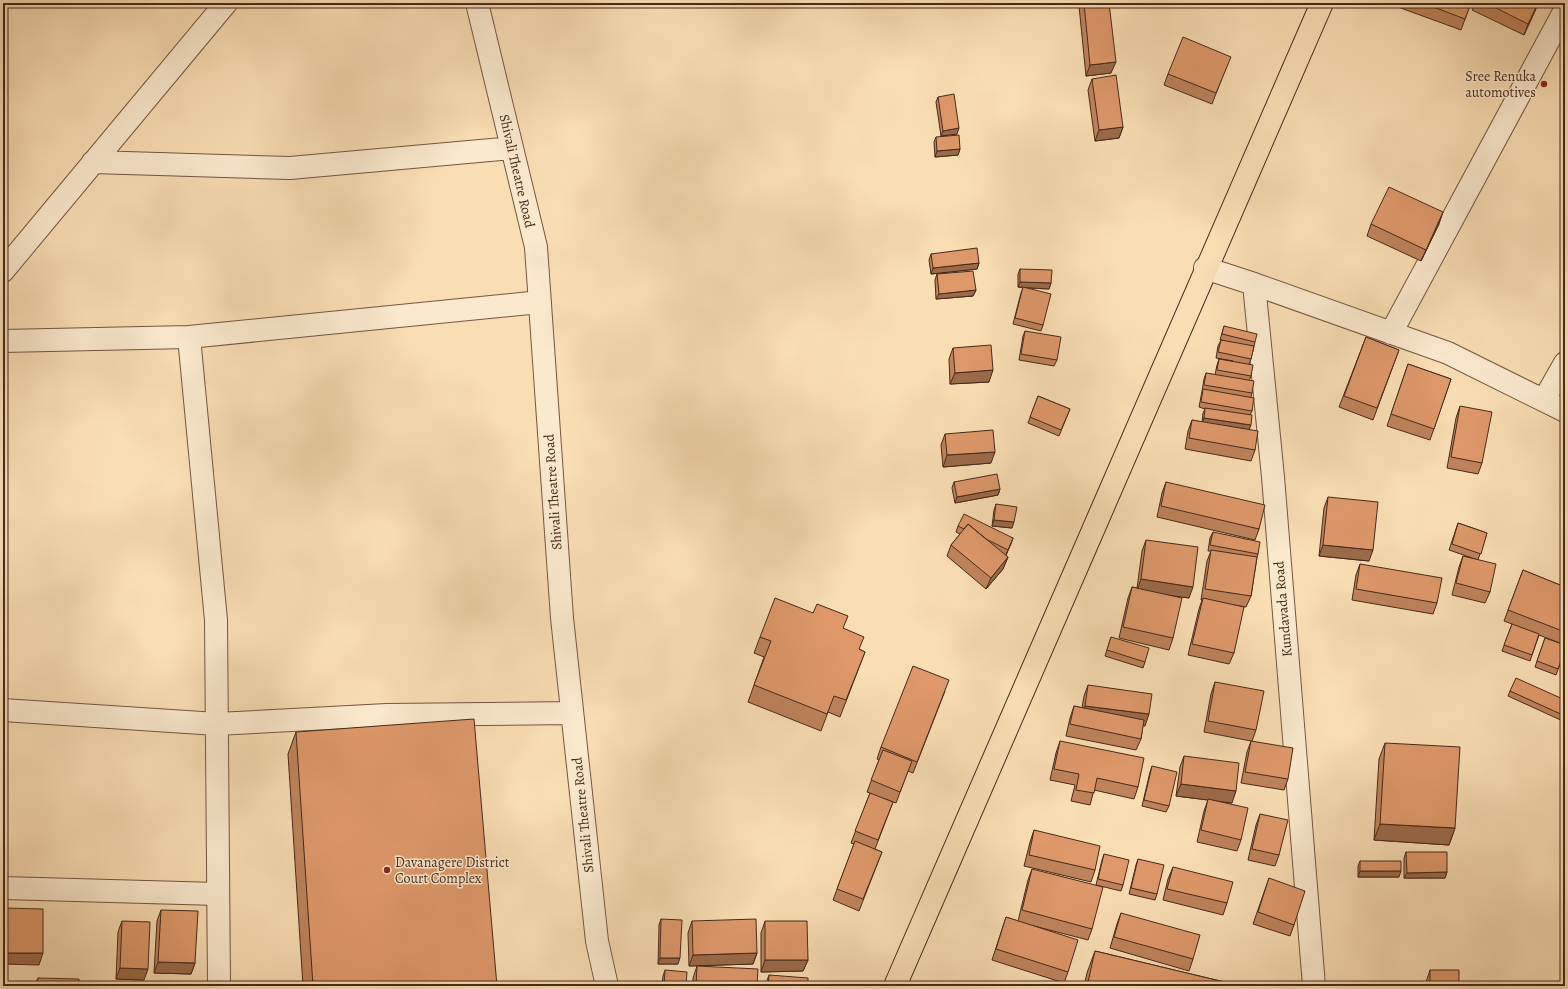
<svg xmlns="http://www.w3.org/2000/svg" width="1568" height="989" viewBox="0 0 1568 989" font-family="Alegreya,serif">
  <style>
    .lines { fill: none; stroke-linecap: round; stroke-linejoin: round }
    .minor-casing { stroke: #745641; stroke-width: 24 }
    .major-casing { stroke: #48291b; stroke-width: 24 }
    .minor { stroke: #fbe9ce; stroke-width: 22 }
    .major { stroke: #f9ddb3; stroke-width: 22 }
    .wall { fill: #bf835b; stroke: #48291b }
    .shaded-wall { fill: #9b6a4a; stroke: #48291b }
    .building { fill: #de986a; stroke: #48291b }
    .poi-dot { fill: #8f2418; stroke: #fbe9ce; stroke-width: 1.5 }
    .labels { text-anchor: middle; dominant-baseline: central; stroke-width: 3; stroke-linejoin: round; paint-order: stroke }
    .poi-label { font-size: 14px; fill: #48291b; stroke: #fbe9ce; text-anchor: end }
    .street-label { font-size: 14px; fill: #48291b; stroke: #fbe9ce }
  </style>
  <rect width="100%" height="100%" fill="#f9ddb3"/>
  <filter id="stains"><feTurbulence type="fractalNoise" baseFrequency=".005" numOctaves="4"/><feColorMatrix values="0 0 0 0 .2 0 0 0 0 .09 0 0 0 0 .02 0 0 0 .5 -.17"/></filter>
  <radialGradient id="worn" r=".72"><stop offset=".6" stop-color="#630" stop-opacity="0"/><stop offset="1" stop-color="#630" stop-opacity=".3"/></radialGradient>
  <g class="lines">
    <g class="minor-casing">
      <path id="minor" d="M477,3L536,247L562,618L597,941L607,986
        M93,162L290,168L512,148
        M1205,268L1254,284L1273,477L1314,986
        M3,271L226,3
        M1254,284L1448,353L1565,411
        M1391,333L1565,10
        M3,341L189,337
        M1544,400L1565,363
        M3,710L217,724L387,715L572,713
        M3,888L218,894
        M219,986L216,620L189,337L540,302"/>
    </g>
    <g class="major-casing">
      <path id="major" d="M895,986L1322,3"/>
    </g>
    <use href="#minor" class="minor"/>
    <use href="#major" class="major"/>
  </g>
  <path class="wall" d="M1080,3H1109L1111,73L1086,76L1079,6Z
    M1400,3H1471L1461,30L1398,7Z
    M1475,3H1538L1535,11L1524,35L1472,10Z
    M1226,68L1212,104L1164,85L1168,74Z
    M1092,79L1123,127L1119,138L1095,141L1088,90Z
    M938,97L957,134L941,136L936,102Z
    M936,137L960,149L958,155L935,157L934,142Z
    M1371,224H1439L1421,261L1367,236Z
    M931,254L979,263L977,269L931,274L929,260Z
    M1020,269L1051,283L1049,289L1027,288L1043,325L1041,331L1013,324L1021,293L1023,288L1018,287V274Z
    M937,274L976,290L973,296L936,299L935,280Z
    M1224,326L1255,342L1254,346L1251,359L1249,364L1251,376L1249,381L1252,393L1251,397L1252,411L1250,415L1249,430L1255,450L1251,461L1185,449L1188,431L1192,420L1202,422L1203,413L1205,409L1199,407L1202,391L1204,379L1206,373L1215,375L1217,365L1219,359L1233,361L1216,358L1218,346L1221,340L1225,341L1220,340Z
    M1025,331L1057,360L1054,366L1019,360L1023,336Z
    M1366,337L1399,350L1373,420L1339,407Z
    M953,348L989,382L950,384L949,359Z
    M1408,364L1451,379L1430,440L1387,426Z
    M1038,396L1070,409L1059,436L1028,423Z
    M1460,406L1482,463L1478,474L1447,468L1456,418Z
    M945,434L991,463L943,467L941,445Z
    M954,482L1000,489L998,495L955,503L952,488Z
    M1166,482L1259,529L1255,540L1157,517L1162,493Z
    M1328,497L1369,561L1319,556L1324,508Z
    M996,504L1012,528L992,526L994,510Z
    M1458,523L1487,533L1478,560L1490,592L1485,603L1452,595L1459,567L1463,556L1478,560L1449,550Z
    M958,526L1013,538L1006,555L1008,557L1003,569L986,589L947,556L951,545L960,534L956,532Z
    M1213,532L1258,554L1257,557L1251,596L1246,607L1234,605V653L1229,664L1188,655L1199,609L1202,600H1201L1207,561L1211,551H1208L1210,538Z
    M1146,540L1189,598L1170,595L1173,638L1169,650L1119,638L1128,598L1132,587L1137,588L1142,551Z
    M1360,564L1437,603L1433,614L1352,600L1356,575Z
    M1523,570L1565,587V645L1539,635L1530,661L1502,651L1512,624L1504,621Z
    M843,629L859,649L865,652L840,717L828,712L821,731L748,702L764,657L754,653L760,637Z
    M1111,637L1145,662L1143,668L1105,656Z
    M1545,638L1565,650L1556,675L1535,667Z
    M1565,663V676L1561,674Z
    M1215,682L1256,730L1252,741L1288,779L1284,790L1241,783L1247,752L1251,741L1204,732L1211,694Z
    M1088,685L1145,726L1143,725L1141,739L1136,750L1066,736L1070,718L1074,706L1082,708L1084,696Z
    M945,691L913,773L908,771L896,803L882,798L893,802L875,849L882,852L859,911L833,900L854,844L851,843L870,793L867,792L879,760L877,759L881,747Z
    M1510,691L1565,700V722L1508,696Z
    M296,732L497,986H303L288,754Z
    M1060,741L1138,787L1134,799L1094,790L1090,805L1071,801L1075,785L1050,780L1056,753Z
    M1385,743L1455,828L1449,845L1374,840L1379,759Z
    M1184,756L1232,803L1215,801L1241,840L1237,851L1197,842L1204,811L1208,800L1176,796L1180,767Z
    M1152,766L1169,806L1166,812L1142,806L1150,772Z
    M1260,814L1279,855L1275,866L1248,860L1256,825Z
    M1034,830L1095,870L1091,882L1024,866L1030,842Z
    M1406,852L1447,872L1445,878H1404V858Z
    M1104,854L1123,885L1121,891L1096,885L1102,860Z
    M1138,859L1157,894L1155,900L1129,894L1136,865Z
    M1360,861L1399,877H1358V866Z
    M1173,867L1227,903L1223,915L1163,900L1168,879Z
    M1032,869L1092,929L1088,940L1034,926L1068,972L1064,983L992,960L1006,917L1018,921L1028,880Z
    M1269,878L1294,925L1290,936L1253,924Z
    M161,910L195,963L191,974L154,973L157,921Z
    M1121,913L1193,959L1189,971L1110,948L1117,924Z
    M661,919L678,964H658L659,925Z
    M122,921L144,980L116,979L118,932Z
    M692,921L757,953L753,964L689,966L688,933Z
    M765,921L808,960L803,971L761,972V933Z
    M1095,951L1241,986H1084L1087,973Z
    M697,966L757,986H693V978Z
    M665,970L686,986H662L663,976Z
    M1430,970L1459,986H1426V982Z
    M769,975L808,986H765Z
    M38,978L79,986H34Z"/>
  <path class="shaded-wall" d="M1538,3L1535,11L1524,35L1528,24Z
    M1116,62L1111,73L1086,76L1090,65Z
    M1123,127L1119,138L1095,141L1099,130Z
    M959,128L957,134L941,136L943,131Z
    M960,149L958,155L935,157L937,151Z
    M1443,212L1439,224L1421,261L1426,250Z
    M979,263L977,269L931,274L933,268Z
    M1020,282L1051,283L1049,289L1018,287Z
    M976,290L973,296L936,299L939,294Z
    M993,370L989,382L950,384L955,373Z
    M1204,418L1251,425L1249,430L1202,424Z
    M995,452L991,463L943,467L947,455Z
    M1000,489L998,495L955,503L957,497Z
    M994,520L1014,522L1012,528L992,526Z
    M1013,538L1011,544L1006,555L1008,550Z
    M1323,545L1373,550L1369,561L1319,556Z
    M1008,557L1003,569L986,589L991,578Z
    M1141,579L1193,587L1189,598L1137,591Z
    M1085,706L1149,714L1145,726L1081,717Z
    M1181,784L1236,791L1232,803L1176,796Z
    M1380,824L1455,828L1449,845L1374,840Z
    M1360,871H1401L1399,877H1358Z
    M1447,872L1445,878H1404L1407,873Z
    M3,953H43L39,965L3,964Z
    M757,953L753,964L689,966L693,955Z
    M660,958H680L678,964H658Z
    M765,960H808L803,971L761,972Z
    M158,962L195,963L191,974L154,973Z
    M120,968L148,969L144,980L116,979Z"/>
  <path class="building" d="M1084,3H1109L1116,62L1090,65Z
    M1423,3H1471L1465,19Z
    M1486,3H1538L1528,24Z
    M1183,37L1231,57L1216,93L1168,74Z
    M1116,75L1123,127L1099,130L1092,79Z
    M954,94L959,128L943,131L938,97Z
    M959,135L960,149L937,151L936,137Z
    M1389,187L1443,212L1426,250L1371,224Z
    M977,248L979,263L933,268L931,254Z
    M1020,269L1052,270L1051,283L1020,282Z
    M973,271L976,290L939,294L937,274Z
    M1023,287L1051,294L1043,325L1015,318Z
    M1224,326L1257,334L1255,342L1222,334Z
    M1025,331L1061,337L1057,360L1021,354Z
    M1366,337L1399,350L1377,408L1344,396Z
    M1221,340L1254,346L1251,359L1218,352Z
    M991,345L993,370L955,373L953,348Z
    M1219,359L1253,365L1251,376L1217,370Z
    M1408,364L1451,379L1434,429L1391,414Z
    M1206,373L1254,381L1252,393L1204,385Z
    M1203,389L1254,398L1252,411L1201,402Z
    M1038,396L1070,409L1061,430L1030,417Z
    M1460,406L1492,412L1482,463L1451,457Z
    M1205,408L1252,415L1251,425L1204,418Z
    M1192,420L1258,431L1255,450L1189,438Z
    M993,430L995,452L947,455L945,434Z
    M997,474L1000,489L957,497L954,482Z
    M1166,482L1265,505L1259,529L1161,506Z
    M1328,497L1378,502L1373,550L1323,545Z
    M996,504L1017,507L1014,522L994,520Z
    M964,514L1013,538L1008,550L986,539L968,524L964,529L958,526Z
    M1458,523L1487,533L1481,554L1452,544Z
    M968,524L1008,557L991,578L951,545Z
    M1213,532L1260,542L1258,554L1210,545Z
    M1146,540L1198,547L1193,587L1141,579Z
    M1211,550L1257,557L1251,596L1205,589Z
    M1463,556L1496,564L1490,592L1456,583Z
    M1360,564L1442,578L1437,603L1356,589Z
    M1523,570L1565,587V632L1508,610Z
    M1132,587L1182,598L1173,638L1123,627Z
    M775,598L813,613L817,604L848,616L843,628L864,637L859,649L865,652L846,700L834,696L827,714L754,685L771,641L760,637Z
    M1203,598L1244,607L1234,653L1192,644Z
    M1512,624L1539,634L1532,655L1504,645Z
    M1111,637L1149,648L1145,662L1107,650Z
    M1545,638L1565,645V650L1558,669L1537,661Z
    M1565,663V669L1563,668Z
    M913,666L949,680L917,762L881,747Z
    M1516,678L1565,700V716L1510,691Z
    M1215,682L1264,691L1256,730L1208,721Z
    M1088,685L1152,694L1149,714L1085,706Z
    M1074,706L1144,720L1141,739L1070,724Z
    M474,719L497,986H313L296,732Z
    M1060,741L1144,758L1138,787L1097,778L1094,793L1076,790L1079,774L1054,769Z
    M1251,741L1293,748L1288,779L1245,772Z
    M1385,743L1460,747L1455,828L1380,824Z
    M883,750L912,761L900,792L871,780Z
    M1184,756L1239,763L1236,791L1181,784Z
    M1152,766L1177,772L1169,806L1144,800Z
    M870,793L893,802L878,840L855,831Z
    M1208,799L1248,808L1241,840L1201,830Z
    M1260,814L1288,820L1279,855L1252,849Z
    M1034,830L1100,846L1095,870L1029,855Z
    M855,841L882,852L863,899L837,889Z
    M1406,852H1447V872L1407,873Z
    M1104,854L1129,860L1123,885L1098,879Z
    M1138,859L1164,865L1157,894L1131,888Z
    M1360,861H1401V871H1360Z
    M1173,867L1233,882L1227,903L1167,889Z
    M1032,869L1103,887L1092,929L1022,910Z
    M1269,878L1305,891L1294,925L1258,912Z
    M4,908L43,909V953H3Z
    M161,910L198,911L195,963L158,962Z
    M1121,913L1200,935L1193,959L1114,937Z
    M1006,917L1078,940L1068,972L996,949Z
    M661,919L682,920L680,958H660Z
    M756,919L757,953L693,955L692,921Z
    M122,921L150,922L148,969L120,968Z
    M765,921H807L808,960H765Z
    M1095,951L1241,986H1102L1088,982Z
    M697,966L758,969L757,986H696Z
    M665,970L687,972L686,986H664Z
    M1430,970H1459V986H1430Z
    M769,975L808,978V986H768Z
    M38,978L79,979V986H37Z"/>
  <g class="poi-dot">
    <circle cx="1544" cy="84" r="4"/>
    <circle cx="387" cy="870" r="4"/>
  </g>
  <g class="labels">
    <g class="poi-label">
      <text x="1536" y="76">Sree Renuka<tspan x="1536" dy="16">automotives</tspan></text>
      <text x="395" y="862" text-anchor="start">Davanagere District<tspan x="395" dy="16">Court Complex</tspan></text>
    </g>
    <g class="street-label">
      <text transform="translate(517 171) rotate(77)">Shivali Theatre Road</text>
      <text transform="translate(553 492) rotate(-94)">Shivali Theatre Road</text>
      <text transform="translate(1283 609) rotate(-95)">Kundavada Road</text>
      <text transform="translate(583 815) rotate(-96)">Shivali Theatre Road</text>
    </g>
  </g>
  <rect width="1568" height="989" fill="none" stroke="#f9ddb3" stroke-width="16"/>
  <rect x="4" y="4" width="1560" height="981" fill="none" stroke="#48291b" stroke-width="2"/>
  <rect x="8" y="8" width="1552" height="973" fill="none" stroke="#48291b"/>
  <rect width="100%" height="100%" filter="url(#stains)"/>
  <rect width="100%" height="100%" fill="url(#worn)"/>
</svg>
